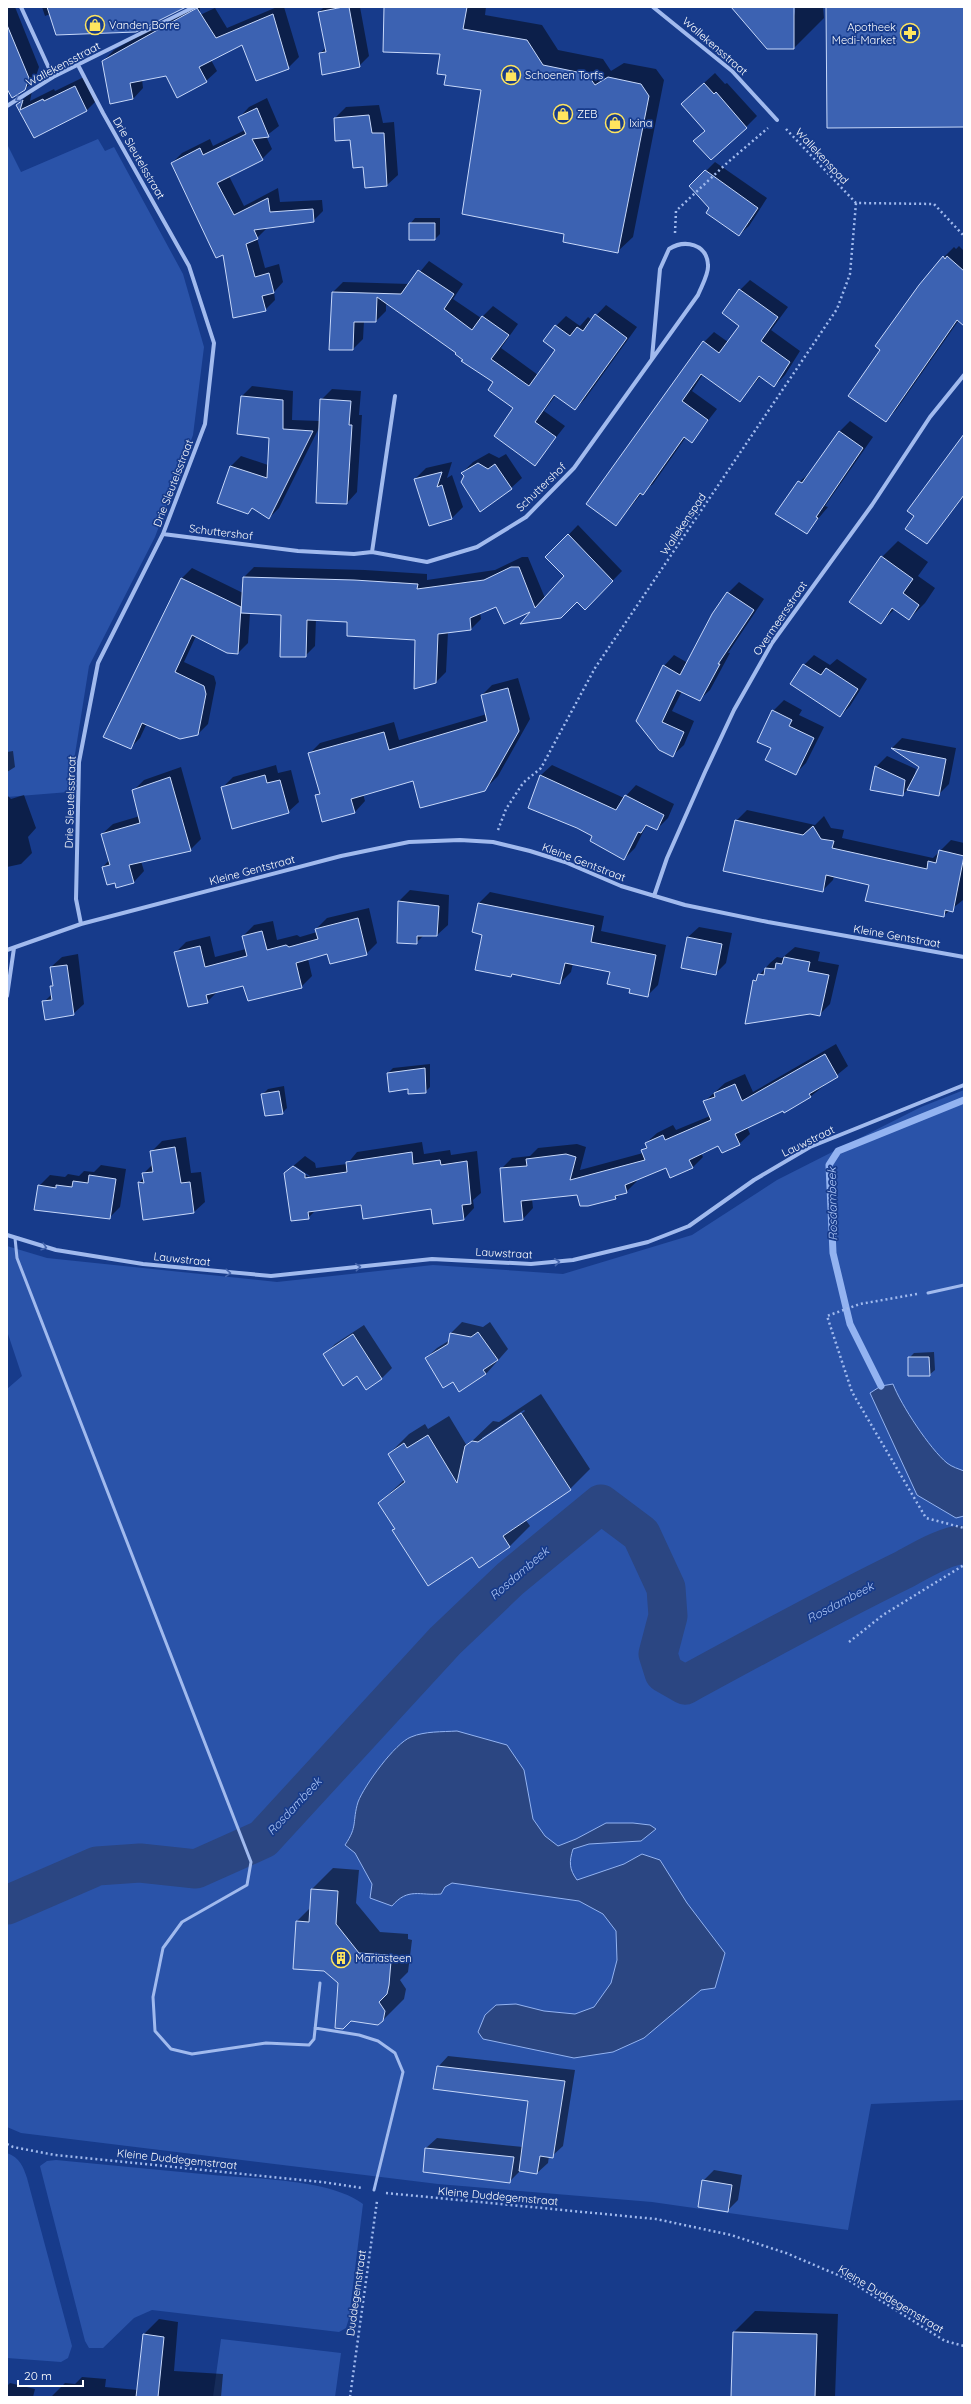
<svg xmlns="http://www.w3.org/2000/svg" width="971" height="2404" viewBox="0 0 971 2404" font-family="Quicksand,sans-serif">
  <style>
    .green { fill: #2a53a9 }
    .water { fill: #2b4682; stroke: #93b3f1 }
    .shadow { fill: #0007; fill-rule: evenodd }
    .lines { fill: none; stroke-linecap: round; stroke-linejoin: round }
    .stream { stroke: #93b3f1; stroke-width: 7 }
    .river { stroke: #2b4682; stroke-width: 39 }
    .building { fill: #3c62b2; stroke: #c7d8fa }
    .path { stroke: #a1baee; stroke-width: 2.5; stroke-dasharray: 2 3; stroke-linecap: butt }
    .service { stroke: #a1baee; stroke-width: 3 }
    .minor { stroke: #a1baee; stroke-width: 4 }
    .oneway { stroke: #4767ae }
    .labels { text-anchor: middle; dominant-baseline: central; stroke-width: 3.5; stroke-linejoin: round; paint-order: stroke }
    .poi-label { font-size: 11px; fill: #fff; stroke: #173b8b; text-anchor: start }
    .street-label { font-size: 11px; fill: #fff; stroke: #173b8b }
    .water-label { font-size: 12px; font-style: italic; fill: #acc5f6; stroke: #173b8b }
  </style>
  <rect width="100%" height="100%" fill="#173b8b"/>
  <path class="green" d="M98,139L105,151L114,147L183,274L204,347L193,435L155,537L89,666L69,792L7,797V144L21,172Z
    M964,1090V2100L871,2104L848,2230L652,2202L438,2184L21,2133L7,2127V1389L22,1376L7,1331V1246L47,1258L277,1282L433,1265L563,1274L692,1235L777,1180L921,1107Z
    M7,2153C20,2158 23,2166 27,2178L72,2346L68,2358L61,2362L7,2358Z
    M56,2160C108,2165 160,2170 213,2175C254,2179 330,2179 363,2204L349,2318L346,2328L339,2332L152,2310L134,2318L103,2348H89L85,2341L42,2174L40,2166L47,2161Z
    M221,2339L341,2353L335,2397H213Z"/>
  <path class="water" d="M893,1384C901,1405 930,1449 947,1463C952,1467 959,1469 964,1471V1516L956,1518L917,1495L870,1393L881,1386Z
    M457,1731L507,1745L524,1770L533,1819L545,1836L558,1846L576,1839L606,1823H633L650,1825L656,1829L641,1841L589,1844L573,1849C569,1862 569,1869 577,1880L624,1864L642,1854L660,1860L687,1903L725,1953L715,1988L701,1990L644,2038L613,2052L574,2058L483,2039L478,2032L485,2015L496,2005L516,2004L544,2011L575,2014L594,2007L611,1983L617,1960L616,1931L603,1914L579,1901L452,1883L445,1887L441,1894C420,1896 408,1887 392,1906L370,1898L372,1884L355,1853L345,1845C358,1826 352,1822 358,1802C364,1786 395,1743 411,1737C425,1731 442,1732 457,1731Z"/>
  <path class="shadow" d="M7,7H15L39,67L35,79L25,89L7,93Z
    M42,7H184L50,14L45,16Z
    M193,7H200V15L215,8L227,28L277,7H284L299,57L288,68L243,43L211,60L217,71L206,81L166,74L142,79L143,88L133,99L103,61L114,50L155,26Z
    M324,7H360L369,56L359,66L320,53L326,48L319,12Z
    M385,7H486L485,15L542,25L558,50L603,59L611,71L624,63L656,69L664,80L633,237L617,252L566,233L483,89L447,75L441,53Z
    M732,7H793L795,16V7H823L824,18L794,48Z
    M715,73L725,84L727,83L757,116L746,127L706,130L693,93Z
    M86,76L98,99L87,110L34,136L17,105L32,91L30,101L54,89L55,91Z
    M267,98L279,126L266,136L272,149L262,159L229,176L244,206L278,188L280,202L322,200L323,211L313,221L268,227L257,238L265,268L279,264L283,282L274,292L275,300L265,310L224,254L172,163L182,153L210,139L213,146L245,130L239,118L249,107Z
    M379,105L383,123L394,122L398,175L387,185L364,166L351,139L335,118L346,107Z
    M715,162L767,198L749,226L739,235L710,208L691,186Z
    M415,218H440V234L435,239H410V224Z
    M959,246L964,251V319L959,320L896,410L885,421L944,257L954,247L956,249Z
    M429,261L463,284L453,299L481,318L493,306L518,324L501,348L538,375L557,350L556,326L566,316L580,326L588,317L592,320L606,305L637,327L585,399L575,409L556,395L544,411L565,426L535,464L515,408L494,382L457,353L386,303V311L376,321H364L363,339L353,349L333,292L343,282L410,284Z
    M750,280L788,307L771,330L800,351L785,375L774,386L761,376L740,400L703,374L692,391L717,409L692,441L686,437L653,484L642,493L616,525L704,342L714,332L728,342L740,326V290Z
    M252,386L293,391L292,420L320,421L321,400L332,389L361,391L359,415H362L357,492L347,503L320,426L279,508L269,518L254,507L248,513L218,502L231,466L241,456L268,465L270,437L238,433L242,396Z
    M850,421L873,437L825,506L828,507L806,533L799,482L811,472L840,431Z
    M964,435V496L927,543Z
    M489,453L499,458L506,454L522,478L511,488L462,473L473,462Z
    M452,462L447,478L452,475L463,507L452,518L429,525L415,479L426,468Z
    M578,525L622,571L585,609L577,601L534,609L496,605L480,612L481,619L471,629L448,632L446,672L436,682L416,639L348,621L316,619L315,646L305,656L282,614L250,613L248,643L238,653L227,652L196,636L184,662L214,676L216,683L208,724L198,734L147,723L140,738L130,748L105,736L182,578L192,568L243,593L244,577L254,567L365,570L427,574V580L495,570L522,557H528L545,598L566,576L547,557Z
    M898,541L928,562L918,576L935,588L925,603L909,619L895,609L880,623L850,601L882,557Z
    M739,582L764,599L728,653H730L710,690L699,700L682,691L672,711L694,721L684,745L673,755L660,749L664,666L674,655L688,663L728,593Z
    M814,655L830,665L837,659L867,679L850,706L840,716L804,665Z
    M518,678L530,719L498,776L486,788L414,780L363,794L365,801L355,812L316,796L321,791L309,754L320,743L394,722L399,740L487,714L482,695L492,685Z
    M784,700L802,710L799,715L824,727L806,763L795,774L772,748L773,711Z
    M902,738L956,748L949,784L938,795L908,789L902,795L876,767L887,756L916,769L914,778L921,767L892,748Z
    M13,751L15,767L7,772V752Z
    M276,765L278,773L291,770L299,802L288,812L222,788L233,777Z
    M552,765L624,798L636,785L674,804L668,818L657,829L648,825L645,828L635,848L624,859L578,827L529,808L541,775Z
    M181,767L201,839L190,850L141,861L144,871L134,882H116L103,867L109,860L102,834L113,824L140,816L133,791L144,780Z
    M7,795L11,799L24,795L36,828L28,837L32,853L21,864L7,867Z
    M747,810L815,825L824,816L831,828L844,830L842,838L933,858L951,840L964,843L963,900L943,916L870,884L834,876L833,880L822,891L736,821Z
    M410,890L449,895L448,925L437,935H424L416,943L398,942L399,901Z
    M490,892L604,916L601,931L666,945L658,985L647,996L631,988L611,971L573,963L571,972L560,983L514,973L511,976L483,934L473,932L479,903Z
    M369,908L377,943L366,954L328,953L308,959L312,976L301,987L244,985L218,991L207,1002L175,953L186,942L210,936L215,957L246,949L243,936L254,925L273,921L277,940L297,935L300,937L317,932L316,929L327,918Z
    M699,927L732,933L726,963L715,974L688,937Z
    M795,947L820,952L818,961L839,965L830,1004L820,1014L754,981L770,963L777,957L782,958Z
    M78,954L84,1004L73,1014L44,1002L52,994L51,986L54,984L51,967L62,957Z
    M836,1044L848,1066L810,1097L747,1127L750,1134L739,1144L719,1145L701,1153L703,1157L692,1168L666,1166L636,1179L637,1181L626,1192L615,1198L578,1194L532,1199L533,1208L523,1219L501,1169L512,1158L530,1156L538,1148L577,1144L586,1147L580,1170L643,1153L642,1151L647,1146L646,1143L657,1133L673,1125L676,1130L710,1116L704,1102L725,1083L745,1074L753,1092Z
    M430,1064V1087L425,1092L409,1088L390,1091L388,1073L393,1068Z
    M284,1086L287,1108L282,1113L263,1094L268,1089Z
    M186,1137L191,1173L201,1172L205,1202L194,1212L144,1219L139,1183L144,1177L143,1174L153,1164L151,1152L162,1141Z
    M422,1142L424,1154L450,1150L451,1155L477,1151L481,1193L473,1200L474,1208L464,1219L434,1223L432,1208L362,1204L316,1210L308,1218L285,1173L305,1156L315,1163L316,1168L347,1164L357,1152ZM295,1166L310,1176L309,1177L295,1168Z
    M101,1165L126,1169L120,1207L109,1218L39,1186L50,1175L65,1177L68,1174L79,1176L84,1171L94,1172Z
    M462,1322L483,1327L490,1322L508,1349L486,1374L460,1391L453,1381L426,1358L437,1348L450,1340L451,1333Z
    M364,1325L392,1368L382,1378L366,1388L357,1375L325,1354L335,1344Z
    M934,1352L935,1370L929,1375L909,1358L914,1353Z
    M541,1394L590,1469L570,1489L525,1519L530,1526L510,1546L472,1555L394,1530L396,1528L379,1503L405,1479L389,1454L409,1434L425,1424L428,1429L449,1416L467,1446L493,1421L499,1422ZM524,1410L525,1411L482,1441V1438Z
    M333,1868L359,1870L356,1903L380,1932L408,1934V1939L412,1940L408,1972L400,1980L406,1989L404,1999L383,2020L339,1982L297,1921L310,1908L312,1889Z
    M448,2056L575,2070L563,2146L552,2156H549L548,2163L537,2173L521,2170L510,2181L426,2148L437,2138L523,2147L529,2100L438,2067Z
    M714,2170L742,2175L738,2200L727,2211L703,2181Z
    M755,2311L838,2314L835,2397H732L734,2332Z
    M159,2319L178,2322L174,2371L223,2374L221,2397H51L65,2383L75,2384L82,2377L106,2379L105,2387L138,2390L144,2334Z
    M10,2383L35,2389L33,2397H7V2386Z"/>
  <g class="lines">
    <path class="stream" d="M881,1386L850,1324L833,1253L829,1165L838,1151L964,1100"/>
    <path class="river" d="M7,1905L97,1866L140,1863L196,1869L263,1839L445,1641L510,1579L601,1504L641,1534L666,1588L668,1616L658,1654L664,1673L685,1685C757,1646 829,1606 903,1570C918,1562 947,1544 964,1545"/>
  </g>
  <path class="building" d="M47,7H186L136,32L56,35Z
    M343,7H349L360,67L322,75L319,53L326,52L318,12Z
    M384,7H467L463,29L527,40L543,65L587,74L595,85L608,77L641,84L649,96L618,253L563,242L564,234L462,214L481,90L444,85L446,75L437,74L440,54L383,52Z
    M731,7H794V49H767Z
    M826,7H964V127L827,128Z
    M197,8L216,38L273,14L289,69L256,81L242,45L199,67L207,82L177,98L166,76L130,83L133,99L110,104L102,61Z
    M7,25L29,78L25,90L12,98L7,89Z
    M704,83L714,94L716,92L747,128L711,160L693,141L705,131L681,104Z
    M75,86L87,111L34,138L16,105L23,100L20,110L43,99L44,101Z
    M257,108L269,137L252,139L263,160L217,183L234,215L268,198L270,212L313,209L314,222L254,230L258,239L246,244L255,277L269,273L274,293L262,296L266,311L233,318L223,255L216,258L171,163L200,148L203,155L246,134L238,117Z
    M369,115L372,133H384L387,186L365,188L363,167L353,168L350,140L335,141L334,118Z
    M705,170L758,208L739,236L706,213L709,208L689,186Z
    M409,223H435V240H409Z
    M943,256L945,259L947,256L964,271V326L957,320L886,422L848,396L880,350L875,346L919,285Z
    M418,270L454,294L444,309L472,330L482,316L509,335L491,359L529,386L555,350L543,341L555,325L570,336L577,327L583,331L595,314L627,338L575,410L554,395L535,422L556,437L535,466L494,436L513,408L488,390L493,382L461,361L463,360L455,354L456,353L377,297L376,322H354L353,350H329L332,292L401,294Z
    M739,289L778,317L761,341L790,362L774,387L759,376L740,402L701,374L682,401L708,420L692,443L684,437L643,495L640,493L616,526L586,504L703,341L719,353L739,326L722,313Z
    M241,396L283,400V429L313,431L269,519L252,508L248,514L217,503L230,466L267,478L269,438L237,434Z
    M320,399L351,401L349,425H352L347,504L316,503Z
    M839,431L863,448L816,517L818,518L807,534L775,514L798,481L802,483Z
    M964,434V495L927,544L905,529L914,516L907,511Z
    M478,463L488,469L495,464L512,489L480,512L461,482L464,476L461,473Z
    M442,472L437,487L442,485L452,519L429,526L414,479Z
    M568,534L613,581L585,610L577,602L561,618L520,624L530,612L504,624L496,607L470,618L471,630L438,634L436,683L414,689L415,640L347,636V622L307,620L306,657H280L281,615L241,613L243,577L354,580L418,584L417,589L484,580L511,567H519L535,608L564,576L545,557Z
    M881,556L913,579L903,593L919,605L909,620L892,608L881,624L849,602Z
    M181,578L241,607L238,654L227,653L192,635L175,672L204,686L206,694L198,735L180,739L142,723L131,749L103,737Z
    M727,592L754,610L718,664H720L700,701L677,690L662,722L684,732L673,757L659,750L636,721L663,665L680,675L712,614Z
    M803,664L821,675L826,668L858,689L840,717L790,684Z
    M508,688L519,731L485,791L420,808L413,781L351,799L355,813L322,822L315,795L320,794L308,753L384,732L389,750L487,721L481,695Z
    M772,710L792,720L789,726L814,738L796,775L765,760L771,748L757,742Z
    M891,748L946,759L939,796L907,790L919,767Z
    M875,766L905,780L903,796L870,790Z
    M265,775L267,783L280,780L289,813L232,829L221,787Z
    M540,775L616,810L625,795L664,815L657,830L646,825L641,833L638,832L624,860L590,841L592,836L577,828L528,808Z
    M170,777L191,851L129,865L134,883L116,888L115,883L107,885L102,867L110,865L101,834L140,823L132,790Z
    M735,820L803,835L813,826L821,839L834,841L832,848L927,869L928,861L936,863L939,850L964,856L953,912L945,910L944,917L865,901L869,885L826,875L823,892L723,871Z
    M398,901L439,906L437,936H417V944L397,943Z
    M478,903L594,926L591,942L656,955L648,997L629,993L630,989L607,984L610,972L565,963L560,984L512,974L511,977L475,970L482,935L472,932Z
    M358,918L367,955L330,964L327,954L296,963L302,988L248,1001L243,986L206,995L208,1003L188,1007L174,952L200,946L205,967L247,956L242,936L262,931L267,950L286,945L289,947L318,939L315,929Z
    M687,937L722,944L716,975L681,968Z
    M784,957L810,962L808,971L829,975L820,1016L810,1014L745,1024L753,980L756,981L758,974L764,975L765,968L775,969L776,963L782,964Z
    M67,965L74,1015L45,1020L42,1001L52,1000L50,986H53L50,967Z
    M825,1054L838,1077L809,1094L811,1097L784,1113L783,1111L735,1134L740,1145L722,1153L718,1146L689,1160L693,1168L670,1178L666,1168L625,1185L627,1193L615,1196L616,1199L588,1206H580L577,1195L521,1201L523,1220L504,1222L500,1168L527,1166L526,1159L566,1154L576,1157L570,1180L645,1160L641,1150L647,1148L645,1143L663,1135L665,1140L711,1120L703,1101L715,1097L714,1093L735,1084L742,1101Z
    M425,1068L426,1093L408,1094V1089L389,1092L387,1073Z
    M279,1091L283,1114L265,1116L261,1094Z
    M175,1147L181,1183L190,1182L194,1213L143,1220L138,1182L144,1183L142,1173L153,1172L150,1151Z
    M412,1152L413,1164L440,1160L441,1165L467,1161L471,1204L462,1205L464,1220L433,1224L431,1209L363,1219L361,1205L308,1212L309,1219L291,1221L284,1173L293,1166L305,1174V1178L347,1172L346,1162Z
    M89,1175L116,1179L110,1219L34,1210L38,1185L56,1188V1185L72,1187L73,1181L88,1183Z
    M478,1332L498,1360L483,1370L486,1374L459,1392L453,1382L443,1388L425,1358L448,1344L450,1333L471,1337Z
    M353,1334L382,1379L366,1390L357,1376L343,1386L323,1354Z
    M908,1357H929L930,1376H908Z
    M521,1413L571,1490L503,1536L510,1547L479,1568L472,1557L428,1586L392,1530L395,1529L378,1503L405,1482L388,1454L404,1443L407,1448L428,1435L457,1483L465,1446L472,1441L478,1442Z
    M311,1889L338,1891L336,1924L359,1953L388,1955V1960L391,1961L389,1985L387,1994L379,2002L385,2011L383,2021L378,2025L351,2021L343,2029L335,2028L338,1983L324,1971L293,1969L296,1921L309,1922Z
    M437,2066L565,2081L553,2158L540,2156L537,2174L519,2171L528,2101L433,2089Z
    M425,2148L514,2157L510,2183L423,2172Z
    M702,2180L732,2185L728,2212L698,2207Z
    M733,2332L817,2334L815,2397H731Z
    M143,2334L164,2337L158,2397H136Z"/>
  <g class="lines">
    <path class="path" d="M786,129L856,203L934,204L964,236
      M675,233L676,211L727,163L768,128
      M498,830L506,809L523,783L541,768L595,668L837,309L850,274L856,203
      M917,1294L860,1304L827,1316L852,1392L926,1518L964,1528
      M849,1642L883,1615L964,1565
      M7,2144L13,2147L55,2155L322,2182L362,2188
      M386,2193L656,2219L731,2235L786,2253L845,2278L945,2341L964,2346
      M350,2397L377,2201"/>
    <path class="service" d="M15,1238L17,1258L251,1862L247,1885L182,1922L163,1948L153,1997L155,2031L171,2049L192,2054L266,2043L309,2045L314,2039L320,1983
      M928,1293L964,1285
      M315,2028L359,2035L378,2041L395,2053L403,2072L374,2190"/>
    <path class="minor" d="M21,7L53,77
      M653,7L732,71L777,120
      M78,65L103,113L189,266L214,343L205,424L163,534L98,663L79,762L76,899L81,924
      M7,106L53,77L194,7
      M163,534L298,551L354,554L372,552L427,562L477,547L526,517L574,468L698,295C701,287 709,274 708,265C707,244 685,239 669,249L660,269L652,358
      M372,552L395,396
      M654,896L667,858L705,772L734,710L772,643L872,505L930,417L964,375
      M7,950L81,924L341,856L409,842L460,840L493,842L530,851L565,862L621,886L685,905L768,922L964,957
      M7,996L14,948
      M7,1235L56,1250L143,1264L271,1276L432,1259L531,1264L573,1260L648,1242L689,1226L754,1180L810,1147L964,1085"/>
  </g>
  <defs><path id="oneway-chevron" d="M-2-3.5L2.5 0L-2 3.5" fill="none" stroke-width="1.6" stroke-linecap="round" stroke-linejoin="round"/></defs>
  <g class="oneway">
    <use href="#oneway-chevron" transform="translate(18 99) rotate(148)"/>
    <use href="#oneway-chevron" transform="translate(44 1247) rotate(17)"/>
    <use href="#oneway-chevron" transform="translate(557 1262) rotate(-6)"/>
    <use href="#oneway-chevron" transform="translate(358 1267) rotate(-6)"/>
    <use href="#oneway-chevron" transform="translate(228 1273) rotate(4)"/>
  </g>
  <defs>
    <g id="shop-ring" transform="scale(1)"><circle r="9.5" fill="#173b8b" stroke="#ffe55e" stroke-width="1.5"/><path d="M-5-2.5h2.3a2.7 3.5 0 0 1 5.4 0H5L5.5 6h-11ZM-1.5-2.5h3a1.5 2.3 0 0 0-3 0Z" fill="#ffe55e"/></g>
    <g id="pharmacy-ring" transform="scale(1)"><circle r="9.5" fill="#173b8b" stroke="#ffe55e" stroke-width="1.5"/><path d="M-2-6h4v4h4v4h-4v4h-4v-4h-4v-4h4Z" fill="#ffe55e"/></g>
    <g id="building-ring" transform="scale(1)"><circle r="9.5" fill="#173b8b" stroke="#ffe55e" stroke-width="1.5"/><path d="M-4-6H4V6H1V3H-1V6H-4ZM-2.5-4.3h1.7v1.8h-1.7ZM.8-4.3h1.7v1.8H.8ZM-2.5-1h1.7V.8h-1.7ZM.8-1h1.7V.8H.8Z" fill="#ffe55e"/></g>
  </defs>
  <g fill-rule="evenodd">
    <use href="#shop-ring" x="95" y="25"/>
    <use href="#pharmacy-ring" x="910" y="33"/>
    <use href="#shop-ring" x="511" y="75"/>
    <use href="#shop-ring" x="563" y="114"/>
    <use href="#shop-ring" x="615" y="123"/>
    <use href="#building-ring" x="341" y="1958"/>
  </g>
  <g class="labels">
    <g class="poi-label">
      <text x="109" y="25">Vanden Borre</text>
      <text x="896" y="27" text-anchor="end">Apotheek<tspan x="896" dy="13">Medi-Market</tspan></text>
      <text x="525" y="75">Schoenen Torfs</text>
      <text x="577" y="114">ZEB</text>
      <text x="629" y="123">Ixina</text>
      <text x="355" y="1958">Mariasteen</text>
    </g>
    <g class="street-label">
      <text transform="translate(715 46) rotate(41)">Wallekensstraat</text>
      <text transform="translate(63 64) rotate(-28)">Wallekensstraat</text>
      <text transform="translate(822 156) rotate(47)">Wallekenspad</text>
      <text transform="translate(139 158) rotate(60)">Drie Sleutelsstraat</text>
      <text transform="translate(173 483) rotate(-69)">Drie Sleutelsstraat</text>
      <text transform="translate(541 487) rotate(-44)">Schuttershof</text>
      <text transform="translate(683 524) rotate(-56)">Wallekenspad</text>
      <text transform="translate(221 532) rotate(7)">Schuttershof</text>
      <text transform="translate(780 618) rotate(-56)">Overmeersstraat</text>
      <text transform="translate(70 802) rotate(-88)">Drie Sleutelsstraat</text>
      <text transform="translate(584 862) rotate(21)">Kleine Gentstraat</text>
      <text transform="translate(252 870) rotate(-15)">Kleine Gentstraat</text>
      <text transform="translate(897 936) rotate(10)">Kleine Gentstraat</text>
      <text transform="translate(808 1141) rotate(-26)">Lauwstraat</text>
      <text transform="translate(504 1253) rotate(3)">Lauwstraat</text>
      <text transform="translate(182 1259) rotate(6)">Lauwstraat</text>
      <text transform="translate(177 2159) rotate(6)">Kleine Duddegemstraat</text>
      <text transform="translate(498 2196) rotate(5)">Kleine Duddegemstraat</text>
      <text transform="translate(356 2293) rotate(-82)">Duddegemstraat</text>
      <text transform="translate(891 2299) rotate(31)">Kleine Duddegemstraat</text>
    </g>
    <g class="water-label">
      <text transform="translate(832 1204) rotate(-91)">Rosdambeek</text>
      <text transform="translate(519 1573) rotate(-41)">Rosdambeek</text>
      <text transform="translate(840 1602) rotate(-28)">Rosdambeek</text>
      <text transform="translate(294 1806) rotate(-47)">Rosdambeek</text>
    </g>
  </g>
  <rect width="971" height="2404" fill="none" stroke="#ffffff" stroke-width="16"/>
  <path d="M18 2380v6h65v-6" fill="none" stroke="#ffffff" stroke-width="2"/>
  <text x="24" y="2380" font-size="12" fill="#ffffff" stroke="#173b8b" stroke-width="3" paint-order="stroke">20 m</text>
</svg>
